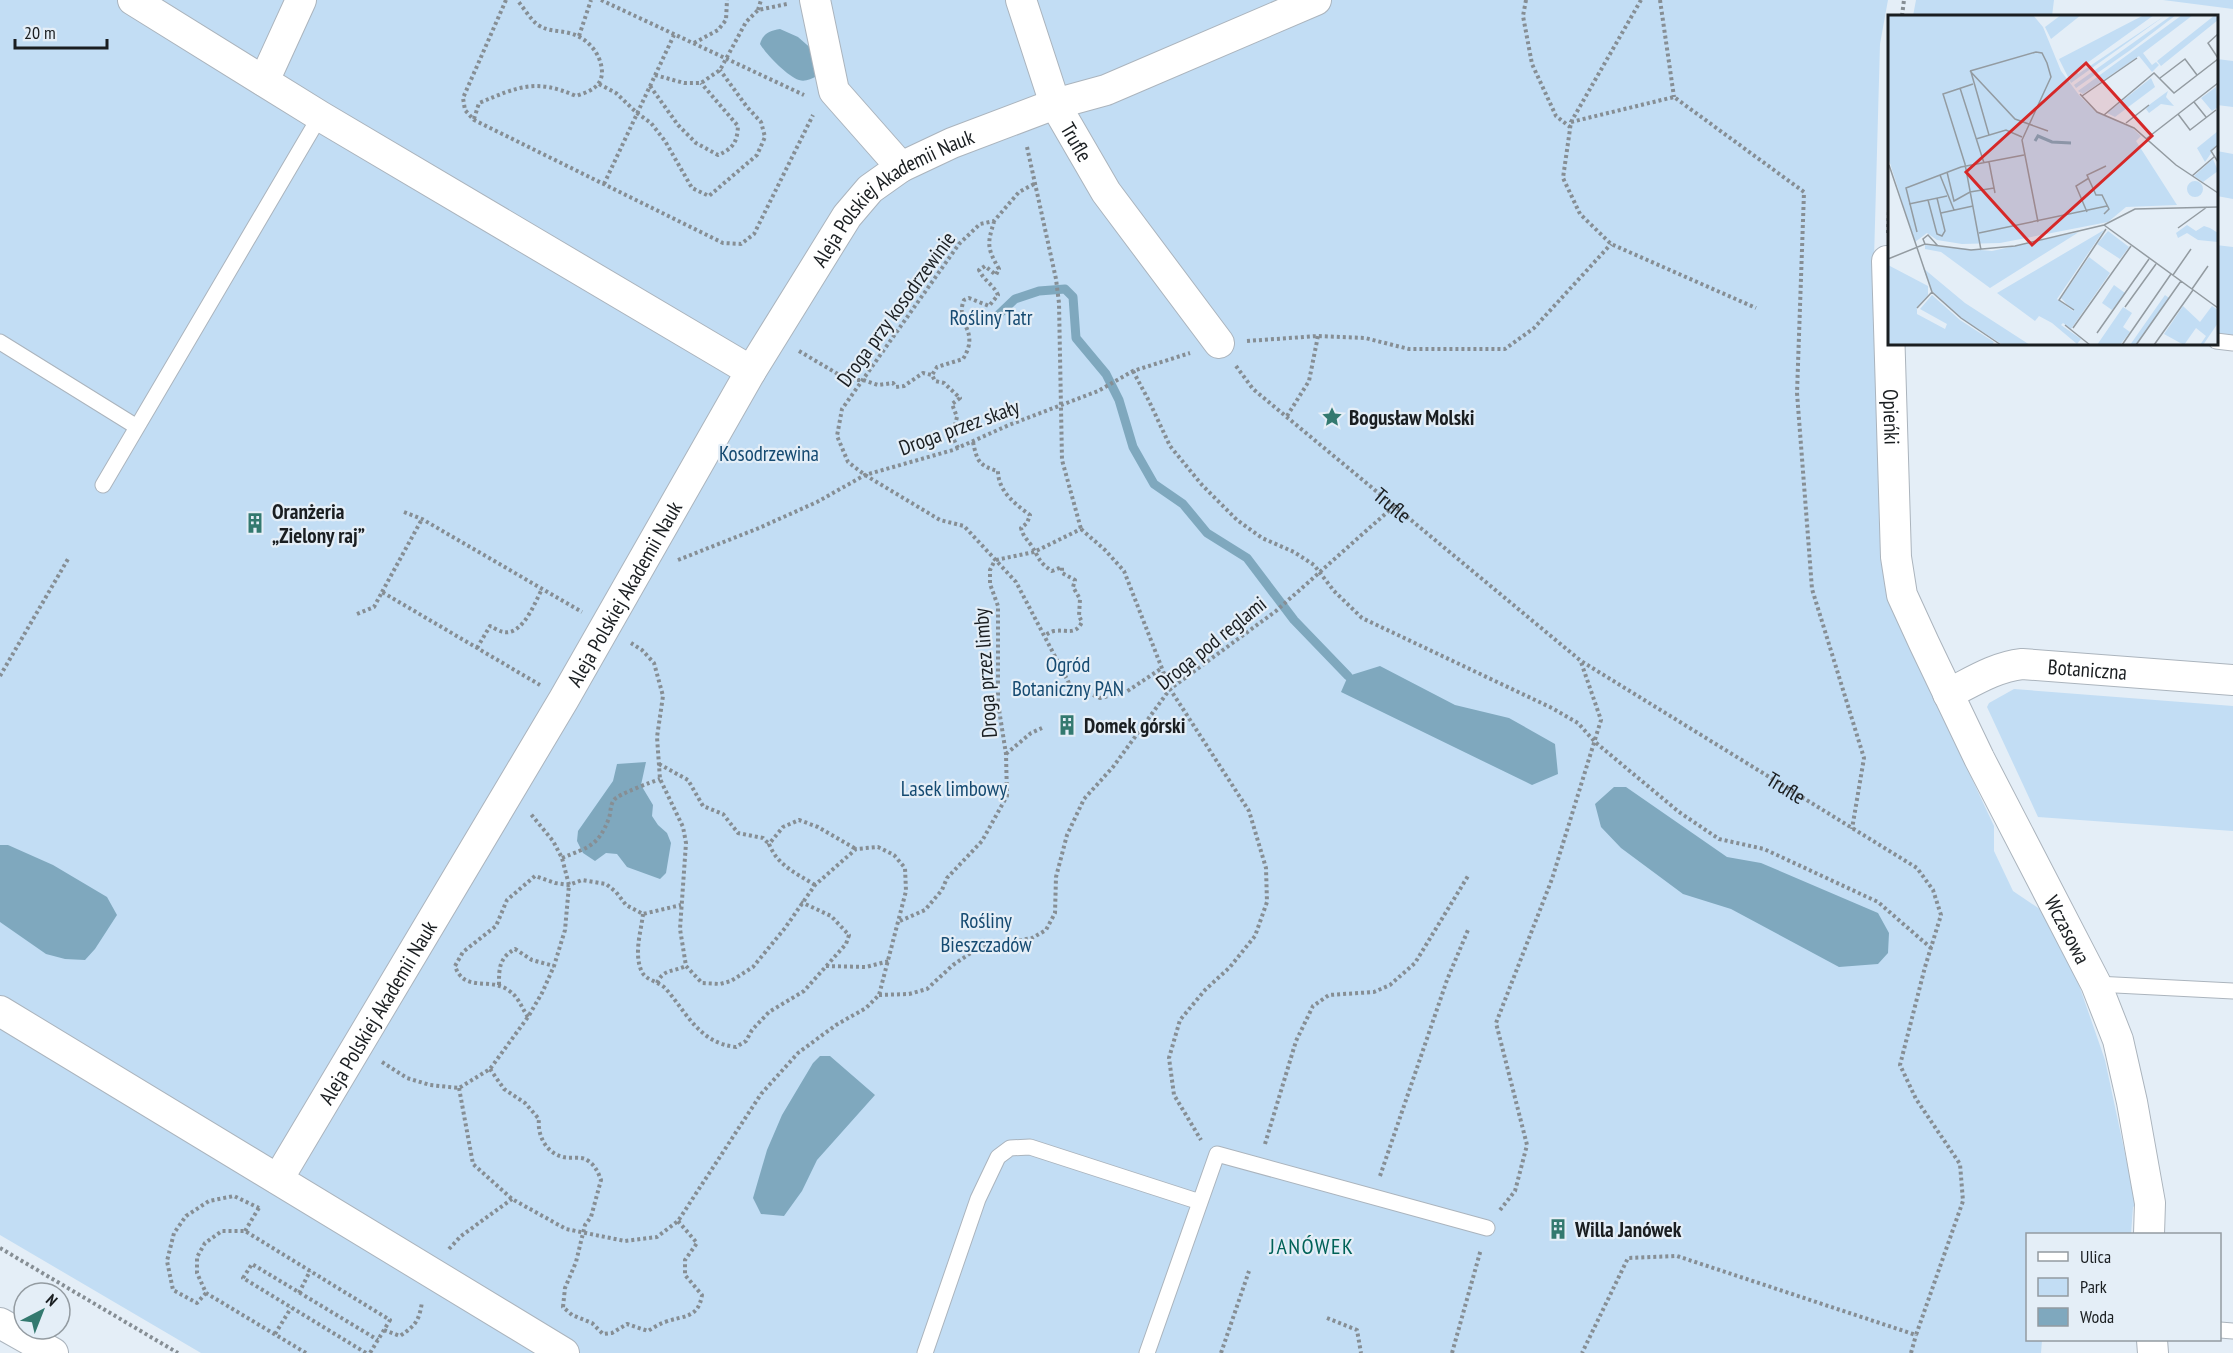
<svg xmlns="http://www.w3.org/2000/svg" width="2233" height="1353" viewBox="0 0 2233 1353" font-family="'PT Sans Narrow',sans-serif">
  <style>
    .green { fill: #c2ddf4 }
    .water { fill: #7fa8be }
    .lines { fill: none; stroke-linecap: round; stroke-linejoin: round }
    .stream { stroke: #7fa8be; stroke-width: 9 }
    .lane-casing { stroke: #abb4bd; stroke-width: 17 }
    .street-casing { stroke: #abb4bd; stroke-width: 32 }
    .path { stroke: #868e94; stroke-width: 4; stroke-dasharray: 3 3; stroke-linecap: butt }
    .lane { stroke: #fff; stroke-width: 15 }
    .street { stroke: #fff; stroke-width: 30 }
    .labels { text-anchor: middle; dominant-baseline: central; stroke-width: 4.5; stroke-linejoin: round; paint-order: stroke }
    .street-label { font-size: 21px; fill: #1a1e21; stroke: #e4eef7 }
    .park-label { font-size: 21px; fill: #154a71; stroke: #e4eef7 }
    .poi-label { font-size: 21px; font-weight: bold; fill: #1a1e21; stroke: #e4eef7; text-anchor: start }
    .neighbourhood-label { font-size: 22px; letter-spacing: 1.5px; fill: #006258; stroke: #e4eef7 }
    .inset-river { fill: none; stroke: #7fa8be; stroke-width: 3 }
    .inset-road { fill: none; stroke: #939ba1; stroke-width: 1.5 }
    .view { fill: #d62828; fill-opacity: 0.15; stroke: #d62828; stroke-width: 3 }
    .inset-edge { fill: none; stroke: #1a1e21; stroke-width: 3 }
  </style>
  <rect width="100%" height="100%" fill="#e4eef7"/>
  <path class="green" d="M0,0H1888L1880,44L1874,259L1886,595L1994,826V851L2013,891L2044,912L2079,985L2105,1060L2136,1205L2133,1207L2131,1234H2028V1340H2042L2041,1353H201L0,1235Z
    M1916,0H2054L2052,16H1913Z
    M2163,0H2233V9Z
    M2217,59L2233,61V107L2217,105Z
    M2217,151L2233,154V199L2217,196Z
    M2216,245L2233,247V336L2217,334Z
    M2014,689L2233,706V831L2038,817L1987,707L1989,703Z"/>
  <path class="water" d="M780,29L798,37L814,51L817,76C811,79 805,82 799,80C787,76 766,54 760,44C763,33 770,31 780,29Z
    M1380,666L1455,705L1509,718L1555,744L1558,774L1532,785L1341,692L1348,676Z
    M646,762L641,785L653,805L652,816L658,825L667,833L671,843L666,873L660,879L627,867L617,854L606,853L595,861L583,853L577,841L578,831L613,781L617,764Z
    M1614,787H1626L1727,857L1761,863L1878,913L1889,933L1888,953L1878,964L1839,967L1731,909L1683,894L1621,848L1601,827L1595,804Z
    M0,845H8L53,865L107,897L117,915L95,949L85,960L65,959L46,954L0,922Z
    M820,1056H830L875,1095L817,1160L802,1191L784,1216L761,1214L753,1198L767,1150L782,1115L813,1063Z"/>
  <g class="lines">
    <path class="stream" d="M993,320L1015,299L1039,291L1065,289L1073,297L1076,338L1106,374L1119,400L1133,447L1154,484L1183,504L1207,533L1247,558L1294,620L1348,676"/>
    <g class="lane-casing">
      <path id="lane" d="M2216,341L2233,343
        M0,342L137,427
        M103,485L320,116
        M2096,984L2233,991
        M2220,1330L2233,1331
        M925,1353L978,1199L998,1157L1010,1148L1030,1147L1200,1202
        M1147,1353L1217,1154L1487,1228"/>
    </g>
    <g class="street-casing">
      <g id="street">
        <path d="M133,0L320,116L751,371"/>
        <path d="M815,0L834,91L901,167"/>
        <path id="s2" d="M1021,0L1055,104L1106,192L1219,343"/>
        <path d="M264,81L301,0"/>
        <path id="s3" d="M1887,261L1896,557L1902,595L1924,643L1979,758L2096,984L2118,1040L2132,1102L2150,1203L2149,1234"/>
        <path id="s4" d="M1948,694C1972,682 1995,667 2022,664L2233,680"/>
        <path d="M0,1011L564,1353"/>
        <path id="s5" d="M278,1179L564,699L751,371L847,216L870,189L901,167L952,143L1055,104L1106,90L1316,0"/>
        <path d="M0,1323L53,1353"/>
        <path d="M2152,1340L2153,1353"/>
      </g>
    </g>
    <g class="path">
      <path d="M506,0L463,98L465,110L474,120L723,243L741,244L754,234L813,115"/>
      <path d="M601,0L804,95"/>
      <path d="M1526,0L1523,16L1532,64L1556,116L1570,127"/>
      <path d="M1641,0L1571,122L1563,178L1580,214L1611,244L1756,308"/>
      <path d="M1660,0L1674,97"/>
      <path d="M758,10L761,0"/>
      <path d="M1902,16L1904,0"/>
      <path d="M579,36L591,0"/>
      <path d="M694,43L718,30L726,20L727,0"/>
      <path d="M655,75L684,83H701L720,70L746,22L758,10L787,4"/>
      <path d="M599,84L616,93L637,113L651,123L665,141L692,188L709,196L757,155L765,137L761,122L747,107L720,70"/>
      <path d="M650,86L678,125L696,143L718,155C734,148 737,142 738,126L701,83"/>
      <path d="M474,119L479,103C518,87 535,78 576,96C588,92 601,88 602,73C602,54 587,37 569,33C558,30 549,32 538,25C530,19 524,8 517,0"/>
      <path d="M1571,122L1674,97L1804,192L1797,393L1812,589L1864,758L1852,829"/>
      <path d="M1027,147L1056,279L1059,303L1062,460L1081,529"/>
      <path d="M604,184L674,35"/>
      <path d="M1034,184L1019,192L994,221L980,224L959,244L842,409L837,436L848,462L865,475L940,520L964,526L1016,582L1070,685L1100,698L1126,692L1162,668"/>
      <path d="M1888,233L1890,185"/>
      <path d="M1247,341L1318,336L1365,338L1409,349H1505L1534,328L1611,244"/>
      <path d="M799,351L848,380H863L878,385L893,383L896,387L904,386L923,373L932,375"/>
      <path id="s1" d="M1236,366L1253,389L1581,661L1917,868L1933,890L1941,915L1925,967L1900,1065L1916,1099L1960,1164L1963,1201L1916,1335L1677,1256L1628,1258L1582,1353"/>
      <path d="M1133,371L1149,401L1170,446L1202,485L1237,520L1262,538L1294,552L1314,565L1334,591L1362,618L1552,708L1578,723L1595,742L1679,812L1719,839L1764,849L1878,902L1931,948"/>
      <path d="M1287,416L1309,381L1318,336"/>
      <path d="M973,442C977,461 979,466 998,471C998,491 1015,504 1030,515L1027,523L1021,528C1023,536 1026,538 1031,545C1039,557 1038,562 1052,571L1062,567V573L1075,580L1073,587L1080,599L1079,616L1082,622C1075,636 1067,629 1054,631C1050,632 1047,634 1044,636"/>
      <path d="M958,448L952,436L957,417L952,404L960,398L944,383L935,381L932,375L937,367L963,359C981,330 954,324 964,300L969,298L989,306L998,295C993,284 984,281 979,270L985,266L996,275L999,269C987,248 987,244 994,222"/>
      <path d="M404,512L422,519L582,612"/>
      <path d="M1081,529L1105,550L1124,571L1170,689L1249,811L1266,868L1267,902L1255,936L1230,967L1205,990L1180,1020L1169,1058L1174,1095L1201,1140"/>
      <path d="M678,560L759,528L817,502L865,475L953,450L1009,425L1098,391L1133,371L1190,353"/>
      <path d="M996,560L1034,552L1081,529"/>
      <path d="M382,592L422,519"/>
      <path d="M357,614L374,607L382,592L540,685"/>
      <path d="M477,648L490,626C494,628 499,631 503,632C523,636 535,602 542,589"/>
      <path d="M0,676L68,559"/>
      <path d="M1006,754L1031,733L1042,728"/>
      <path d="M659,764L688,780L703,806L723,814L738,833L763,838L769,844"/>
      <path d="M562,858C588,847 598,847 609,818C611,812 610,805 614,800C618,794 652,782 660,779"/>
      <path d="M815,885C796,873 778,866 769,844L783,827L799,820L818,827L856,849"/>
      <path d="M643,914C641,932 634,952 641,970C645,981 659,981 666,989C687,1013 699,1043 736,1047L746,1041L752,1030L769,1012L804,991L846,944L849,935L831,916L801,902"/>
      <path d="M900,921L925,910L942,890L947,878L982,841L1007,796L1006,754L998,703V606L990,584V570L995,560"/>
      <path d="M826,966L866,967L889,961"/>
      <path d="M657,983C663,969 673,972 686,966"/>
      <path d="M499,985C499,968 499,958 515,949L532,960L554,966"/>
      <path d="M879,995L909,994L927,989L953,965L978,948L1032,938L1046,930L1055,913L1056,877L1067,835L1084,799L1113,767L1170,689L1276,611L1393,507"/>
      <path d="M528,1017C521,1007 519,997 508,990C490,977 464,993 455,966L463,952L496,926L507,900L535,876L555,883L569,885L582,880L606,884L616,892L626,905L643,914L681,905"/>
      <path d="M382,1062L407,1078L430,1085L459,1088L490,1069L528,1017L542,993L554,966L565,930L569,885L562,858L553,841L530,813"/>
      <path d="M490,1069L504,1089L525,1103L539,1119C537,1135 546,1153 563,1157C571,1159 581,1156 587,1160C595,1165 598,1172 601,1180L591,1217L585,1225L576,1262L565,1288L563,1307L572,1315L592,1323L603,1334L612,1333L627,1324L648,1331C653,1328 659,1324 665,1322C684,1315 698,1319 702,1295L685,1275V1260L697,1243L678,1221"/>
      <path d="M459,1088L473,1164L512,1199L566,1229L625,1241L657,1237L678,1221L761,1094L798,1053L836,1025L866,1008L879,995L906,891L905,868L894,855L878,847L856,849L815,885L785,928L753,967L731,981L720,984L702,983L686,966L680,929L686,843L683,827L660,779L657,737L663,696L654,663L642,650L631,643"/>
      <path d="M1265,1144L1296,1041L1313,1006L1329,995L1374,992L1390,985L1415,963L1468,876"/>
      <path d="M1380,1176L1447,980L1468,930"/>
      <path d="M1500,1210L1515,1191L1527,1145L1496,1023L1552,879L1601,720L1581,662"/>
      <path d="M245,1231L260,1206"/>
      <path d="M0,1248L178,1353"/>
      <path d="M449,1249L461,1236L512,1199"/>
      <path d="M206,1293L197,1303L173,1290L167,1261L174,1233L186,1216L209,1201L234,1196L259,1208"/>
      <path d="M299,1293L310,1271"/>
      <path d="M1327,1318L1357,1330L1361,1353"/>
      <path d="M384,1330L400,1336C416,1325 419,1321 422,1302"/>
      <path d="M275,1334L291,1308"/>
      <path d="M306,1353L206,1293L197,1273V1257L205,1243L222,1231H245L390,1320L370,1353"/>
      <path d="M366,1353L243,1278L252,1264L378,1340"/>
      <path d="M1221,1353L1249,1271"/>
      <path d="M1452,1353L1481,1249"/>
      <path d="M1911,1353L1916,1335"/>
    </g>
    <use href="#lane" class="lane"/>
    <use href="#street" class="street"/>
  </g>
  <defs>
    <g id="sight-bare" transform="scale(1.62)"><path d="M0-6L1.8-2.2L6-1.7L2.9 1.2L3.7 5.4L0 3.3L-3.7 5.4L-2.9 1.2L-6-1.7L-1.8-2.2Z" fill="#33796f" stroke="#e4eef7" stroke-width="2.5" paint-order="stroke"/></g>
    <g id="building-bare" transform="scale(1.62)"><path d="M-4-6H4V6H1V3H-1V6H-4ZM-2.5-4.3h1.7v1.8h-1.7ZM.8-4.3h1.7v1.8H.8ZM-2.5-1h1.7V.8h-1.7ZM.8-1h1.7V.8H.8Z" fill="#33796f" stroke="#e4eef7" stroke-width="2.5" paint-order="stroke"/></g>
  </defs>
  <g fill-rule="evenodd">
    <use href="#sight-bare" x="1332" y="417"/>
    <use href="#building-bare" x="255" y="523"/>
    <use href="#building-bare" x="1067" y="725"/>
    <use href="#building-bare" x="1558" y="1229"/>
  </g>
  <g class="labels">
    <g class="street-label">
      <text stroke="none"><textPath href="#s2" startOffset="153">Trufle</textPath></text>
      <text stroke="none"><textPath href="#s5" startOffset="1166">Aleja Polskiej Akademii Nauk</textPath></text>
      <text transform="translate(896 309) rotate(-54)">Droga przy kosodrzewinie</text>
      <text stroke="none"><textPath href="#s3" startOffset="156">Opieńki</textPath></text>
      <text transform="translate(959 427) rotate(-20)">Droga przez skały</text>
      <text stroke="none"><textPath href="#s1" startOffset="210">Trufle</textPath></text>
      <text stroke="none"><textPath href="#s5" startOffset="680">Aleja Polskiej Akademii Nauk</textPath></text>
      <text transform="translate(1211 643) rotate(-39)">Droga pod reglami</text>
      <text stroke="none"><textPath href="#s4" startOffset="146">Botaniczna</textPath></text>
      <text transform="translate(985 673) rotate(-94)">Droga przez limby</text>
      <text stroke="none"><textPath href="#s1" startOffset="696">Trufle</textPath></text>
      <text stroke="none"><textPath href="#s3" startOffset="708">Wczasowa</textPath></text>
      <text stroke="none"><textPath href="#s5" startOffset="194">Aleja Polskiej Akademii Nauk</textPath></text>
    </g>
    <g class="park-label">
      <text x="991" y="317">Rośliny Tatr</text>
      <text x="769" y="453">Kosodrzewina</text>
      <text x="1068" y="664">Ogród<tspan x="1068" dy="24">Botaniczny PAN</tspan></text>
      <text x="954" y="788">Lasek limbowy</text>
      <text x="986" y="920">Rośliny<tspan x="986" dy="24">Bieszczadów</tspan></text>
    </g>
    <g class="poi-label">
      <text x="1349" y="417">Bogusław Molski</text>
      <text x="272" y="511">Oranżeria<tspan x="272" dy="24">„Zielony raj”</tspan></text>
      <text x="1084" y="725">Domek górski</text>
      <text x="1575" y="1229">Willa Janówek</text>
    </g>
    <g class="neighbourhood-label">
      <text x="1312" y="1246">JANÓWEK</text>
    </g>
  </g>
  <g transform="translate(1888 15)">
    <rect width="330" height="330" fill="#e4eef7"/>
    <path d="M0,0H145L155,12L173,56L191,80L208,97L243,112L253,121L248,126L289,190L238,192L220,207L112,228L74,229L49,225L39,218L27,227L0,142ZM173,0H193L163,24L157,12ZM256,0H266L188,56L190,59L278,0L183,68L171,44ZM284,0H288L241,36L188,73L186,70ZM294,0H305L255,38L264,50L268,47L271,50L264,57L251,41L195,79L190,76ZM327,0L330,5L273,51L269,46ZM263,63L267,72L227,102L219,98ZM328,72L330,92L324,96L313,83ZM280,76L278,82L286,91L273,89L261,98L258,94L261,90ZM330,116V128L317,147L309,133ZM325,144L330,156L315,167L306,161ZM299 174a8 8 0 1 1 16 0a8 8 0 1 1-16 0ZM299,210L308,216L316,211L322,213L330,218V227L310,225L299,218L290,223L288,218ZM216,215L169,284L186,297L173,283L201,242L222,258L183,314L175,308L173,310L193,324L189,329L164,308L151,301L147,306L109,278ZM220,216L241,232L232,244L209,229ZM191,217L102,273L53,237L37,234V230L104,236ZM0,250L40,271V280L29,292V299L57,314L59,309L32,294L44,280L72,305L106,327L104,330H0ZM35,253L77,288L142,330H115L75,304L44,276ZM226,270L237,278L224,295L214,288ZM277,280L281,283L248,330H242ZM295,291L312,307L324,291L330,295V308L315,330H312L318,321L308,313L296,330L276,319ZM235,292L244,298L235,312L242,317L232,330H209Z" fill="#c2ddf4"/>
    <path class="inset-river" d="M147,126L150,121L164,127L183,128"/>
    <path class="inset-road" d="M330,19L320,28L330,43M82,56L148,37L154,38L159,48L163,62L134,125L150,207M82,56L127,104L160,116M83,57L101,120M272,63L297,44L309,60M85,69L55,79L77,149L93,235M72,73L96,148M192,79L209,97L246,113L288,150L330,178M194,81L249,43M306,87L318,102M290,99L302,115L328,95M216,100L266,58L286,78L330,44M238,108L261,90M88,124L118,115L134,122M258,124L330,68M330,130L323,136L330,147M101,147L107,178M1,150L44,277L73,303L113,330M59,157L66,186L82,177L106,173M52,160L66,195M304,161L326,142M49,183L57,216L54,221L49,219L40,185L59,181M21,189L40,185M199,197L188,171L201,163M53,198L85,191M216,199L221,194L214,180H208L199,160L218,151M216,210L330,293M290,213L319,192M29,217L18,173L73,152L136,140M91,218L219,191M37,229L35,224L40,220L50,231M0,244L37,229L83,235L127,231L216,210L247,194L330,192M285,260L303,234M304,274L320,251M237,292L268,249M29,293L44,277M186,295L171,285L218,214M177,310L202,330M185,313L243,231M209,318L261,244M234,330L283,259M248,330L293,266M266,330L305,275"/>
    <path class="view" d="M198,48L264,121L144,230L78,157Z"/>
    <rect width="330" height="330" class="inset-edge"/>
  </g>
  <rect x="2026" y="1233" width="195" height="108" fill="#e4eef7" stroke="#939ba1" stroke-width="1.5"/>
  <rect x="2038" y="1252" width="30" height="9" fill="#ffffff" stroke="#939ba1" stroke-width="1.5"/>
  <text x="2080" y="1263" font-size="18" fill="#1a1e21">Ulica</text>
  <rect x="2038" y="1278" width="30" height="18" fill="#c2ddf4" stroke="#939ba1" stroke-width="1.5"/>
  <text x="2080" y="1293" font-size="18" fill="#1a1e21">Park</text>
  <rect x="2038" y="1308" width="30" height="18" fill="#7fa8be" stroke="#939ba1" stroke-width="1.5"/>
  <text x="2080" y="1323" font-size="18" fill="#1a1e21">Woda</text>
  <g transform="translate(42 1311) rotate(42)"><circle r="28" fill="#e4eef7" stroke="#939ba1" stroke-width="1.5"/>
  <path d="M0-4.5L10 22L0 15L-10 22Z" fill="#33796f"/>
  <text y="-9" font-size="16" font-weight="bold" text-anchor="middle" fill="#1a1e21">N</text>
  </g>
  <path d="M15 39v9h92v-9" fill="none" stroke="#1a1e21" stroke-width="3"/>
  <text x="24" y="39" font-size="18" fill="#1a1e21" stroke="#e4eef7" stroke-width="4.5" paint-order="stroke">20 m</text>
</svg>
